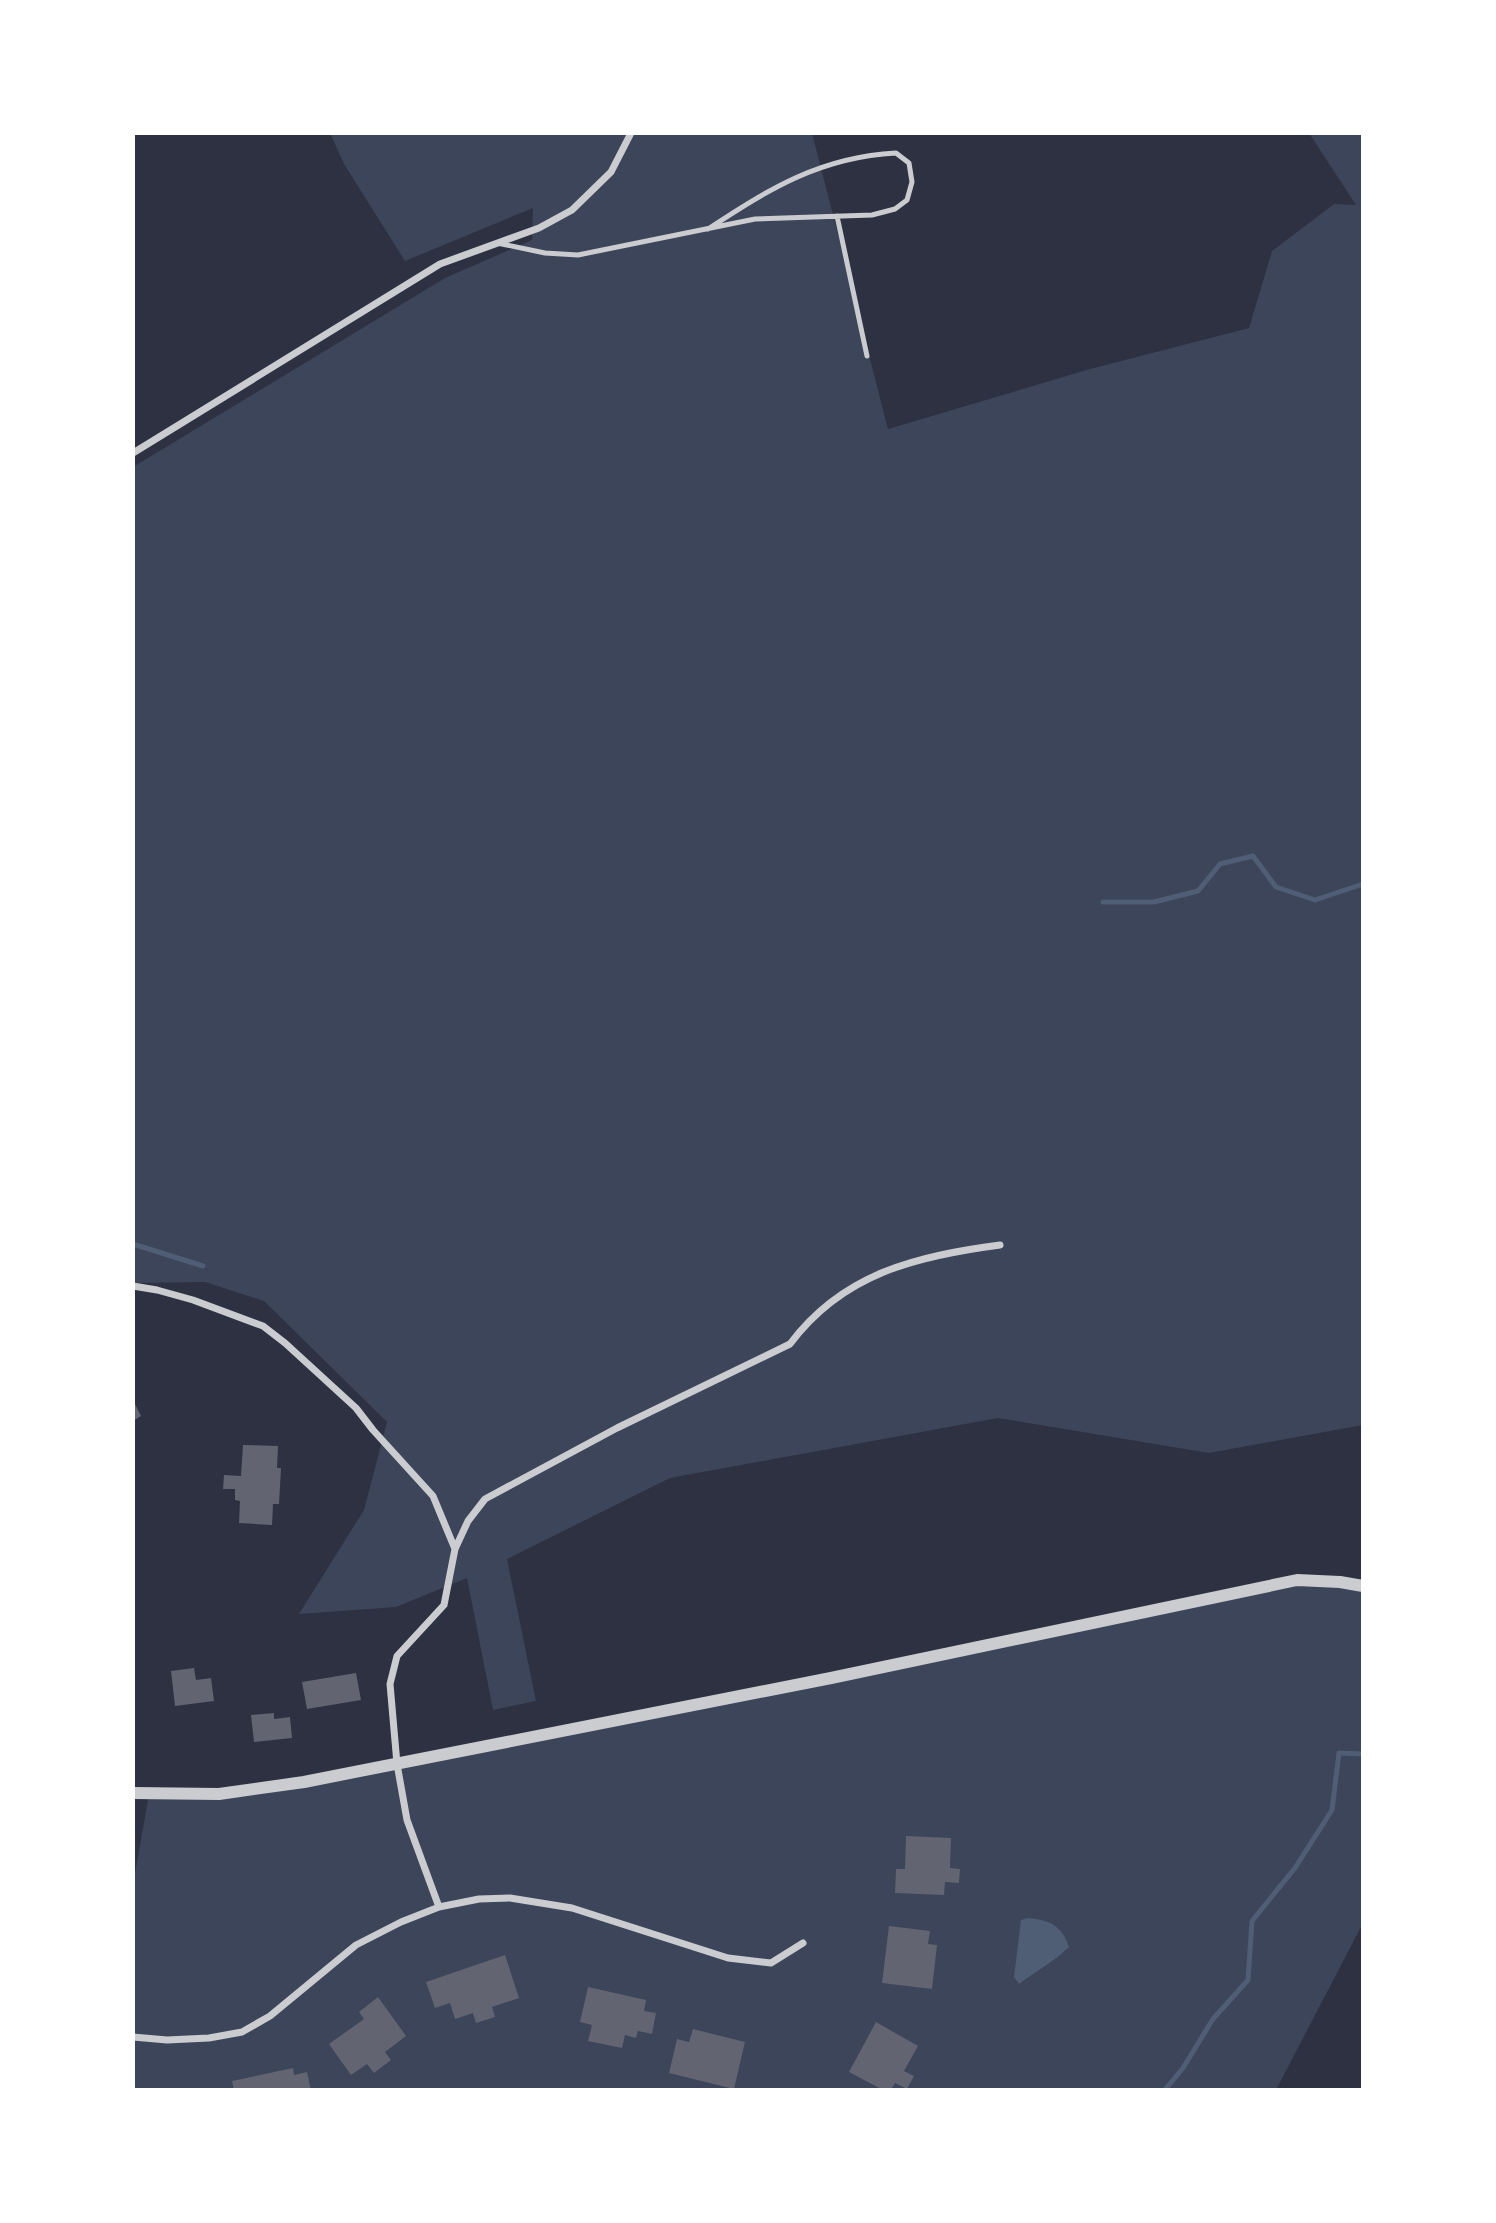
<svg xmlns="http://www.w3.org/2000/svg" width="1496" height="2223" viewBox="0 0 1496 2223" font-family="'Fira Sans',sans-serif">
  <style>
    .green { fill: #3c4559 }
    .water { fill: #4f5d75 }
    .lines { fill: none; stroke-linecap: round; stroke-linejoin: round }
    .stream { stroke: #4f5d75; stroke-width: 5 }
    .building { fill: #626471 }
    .service { stroke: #caccd0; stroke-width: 5 }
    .minor { stroke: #caccd0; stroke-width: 7 }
    .tertiary { stroke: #caccd0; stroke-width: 12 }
  </style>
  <rect width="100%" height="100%" fill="#2d3142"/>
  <path class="green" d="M330,133H812L888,429L1090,369L1249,328L1272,251L1334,204L1356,205L1309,133H1363V1425L1209,1453L998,1418L670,1478L507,1559L536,1701L493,1710L467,1578L396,1607L299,1614L364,1510L387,1422L264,1301L205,1282L133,1283V467L445,278L532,240L533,208L405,261L344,164Z
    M1297,1580L1363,1586V1923L1276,2090H133V1885L149,1794H219Z"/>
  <path class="water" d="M1028,1918C1049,1920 1062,1925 1069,1947C1054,1962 1036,1971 1019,1984L1014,1977L1021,1920Z"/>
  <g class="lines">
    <path class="stream" d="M1103,902H1154L1198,891L1220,864L1253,856L1276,887L1315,900L1363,884
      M133,1244L203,1266
      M1165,2090L1183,2068L1213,2019L1248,1980L1252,1921L1295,1868L1332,1810L1339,1753L1363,1754"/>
  </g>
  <path class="building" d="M133,1400L141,1416L133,1421Z
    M243,1445L278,1446L277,1468H281L279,1504H273L272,1525L239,1523L240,1501L235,1500V1489H223L224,1475L241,1476Z
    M194,1668L196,1680L211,1678L214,1701L175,1706L171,1671Z
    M356,1673L361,1700L307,1709L302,1682Z
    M274,1713V1719L290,1717L292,1738L254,1742L251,1715Z
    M906,1836L951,1838L950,1868L960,1869L959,1883L945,1882L944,1895L895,1893L896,1869H905Z
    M889,1926L930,1931L928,1944L937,1945L932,1989L882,1983Z
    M505,1955L519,1998L492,2007L495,2017L476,2023L473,2013L455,2019L450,2003L435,2008L426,1982Z
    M588,1987L646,2000L644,2011L656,2013L652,2034L638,2031L636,2038L625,2035L622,2048L588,2041L592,2025L580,2022Z
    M378,1997L406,2036L385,2052L391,2060L374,2073L367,2064L351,2075L329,2044L364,2019L359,2012Z
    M876,2022L918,2046L904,2071L914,2076L907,2089L895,2083L891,2090H883L849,2072Z
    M693,2029L745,2042L734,2089L669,2073L677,2039L689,2042Z
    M293,2068L294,2075L307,2072L311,2090H234L232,2081Z"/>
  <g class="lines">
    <path class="service" d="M837,216L867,356
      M497,243L545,253L578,255L755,219L872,215L895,209L907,200L912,182L909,163L896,153C820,157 769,189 708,229"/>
    <path class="minor" d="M133,453L440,264L539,228L572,210L611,172L631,133
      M133,1286L157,1290L193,1300L263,1326L285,1343L356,1408L373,1430L433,1496L455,1549
      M439,1907L407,1820L397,1764L390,1684L397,1656L444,1605L455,1549L468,1521L485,1499L617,1428L790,1344C843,1273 917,1256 1000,1245
      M133,2037L167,2040L209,2038L242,2032L270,2016L356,1945L401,1922L439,1907L479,1899L510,1898L572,1908L728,1958L771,1963L803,1943"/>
    <path class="tertiary" d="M133,1793L219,1794L304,1782L831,1678L1297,1580L1340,1582L1363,1586"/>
  </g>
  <rect width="1496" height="2223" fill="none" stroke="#ffffff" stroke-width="270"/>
</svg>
